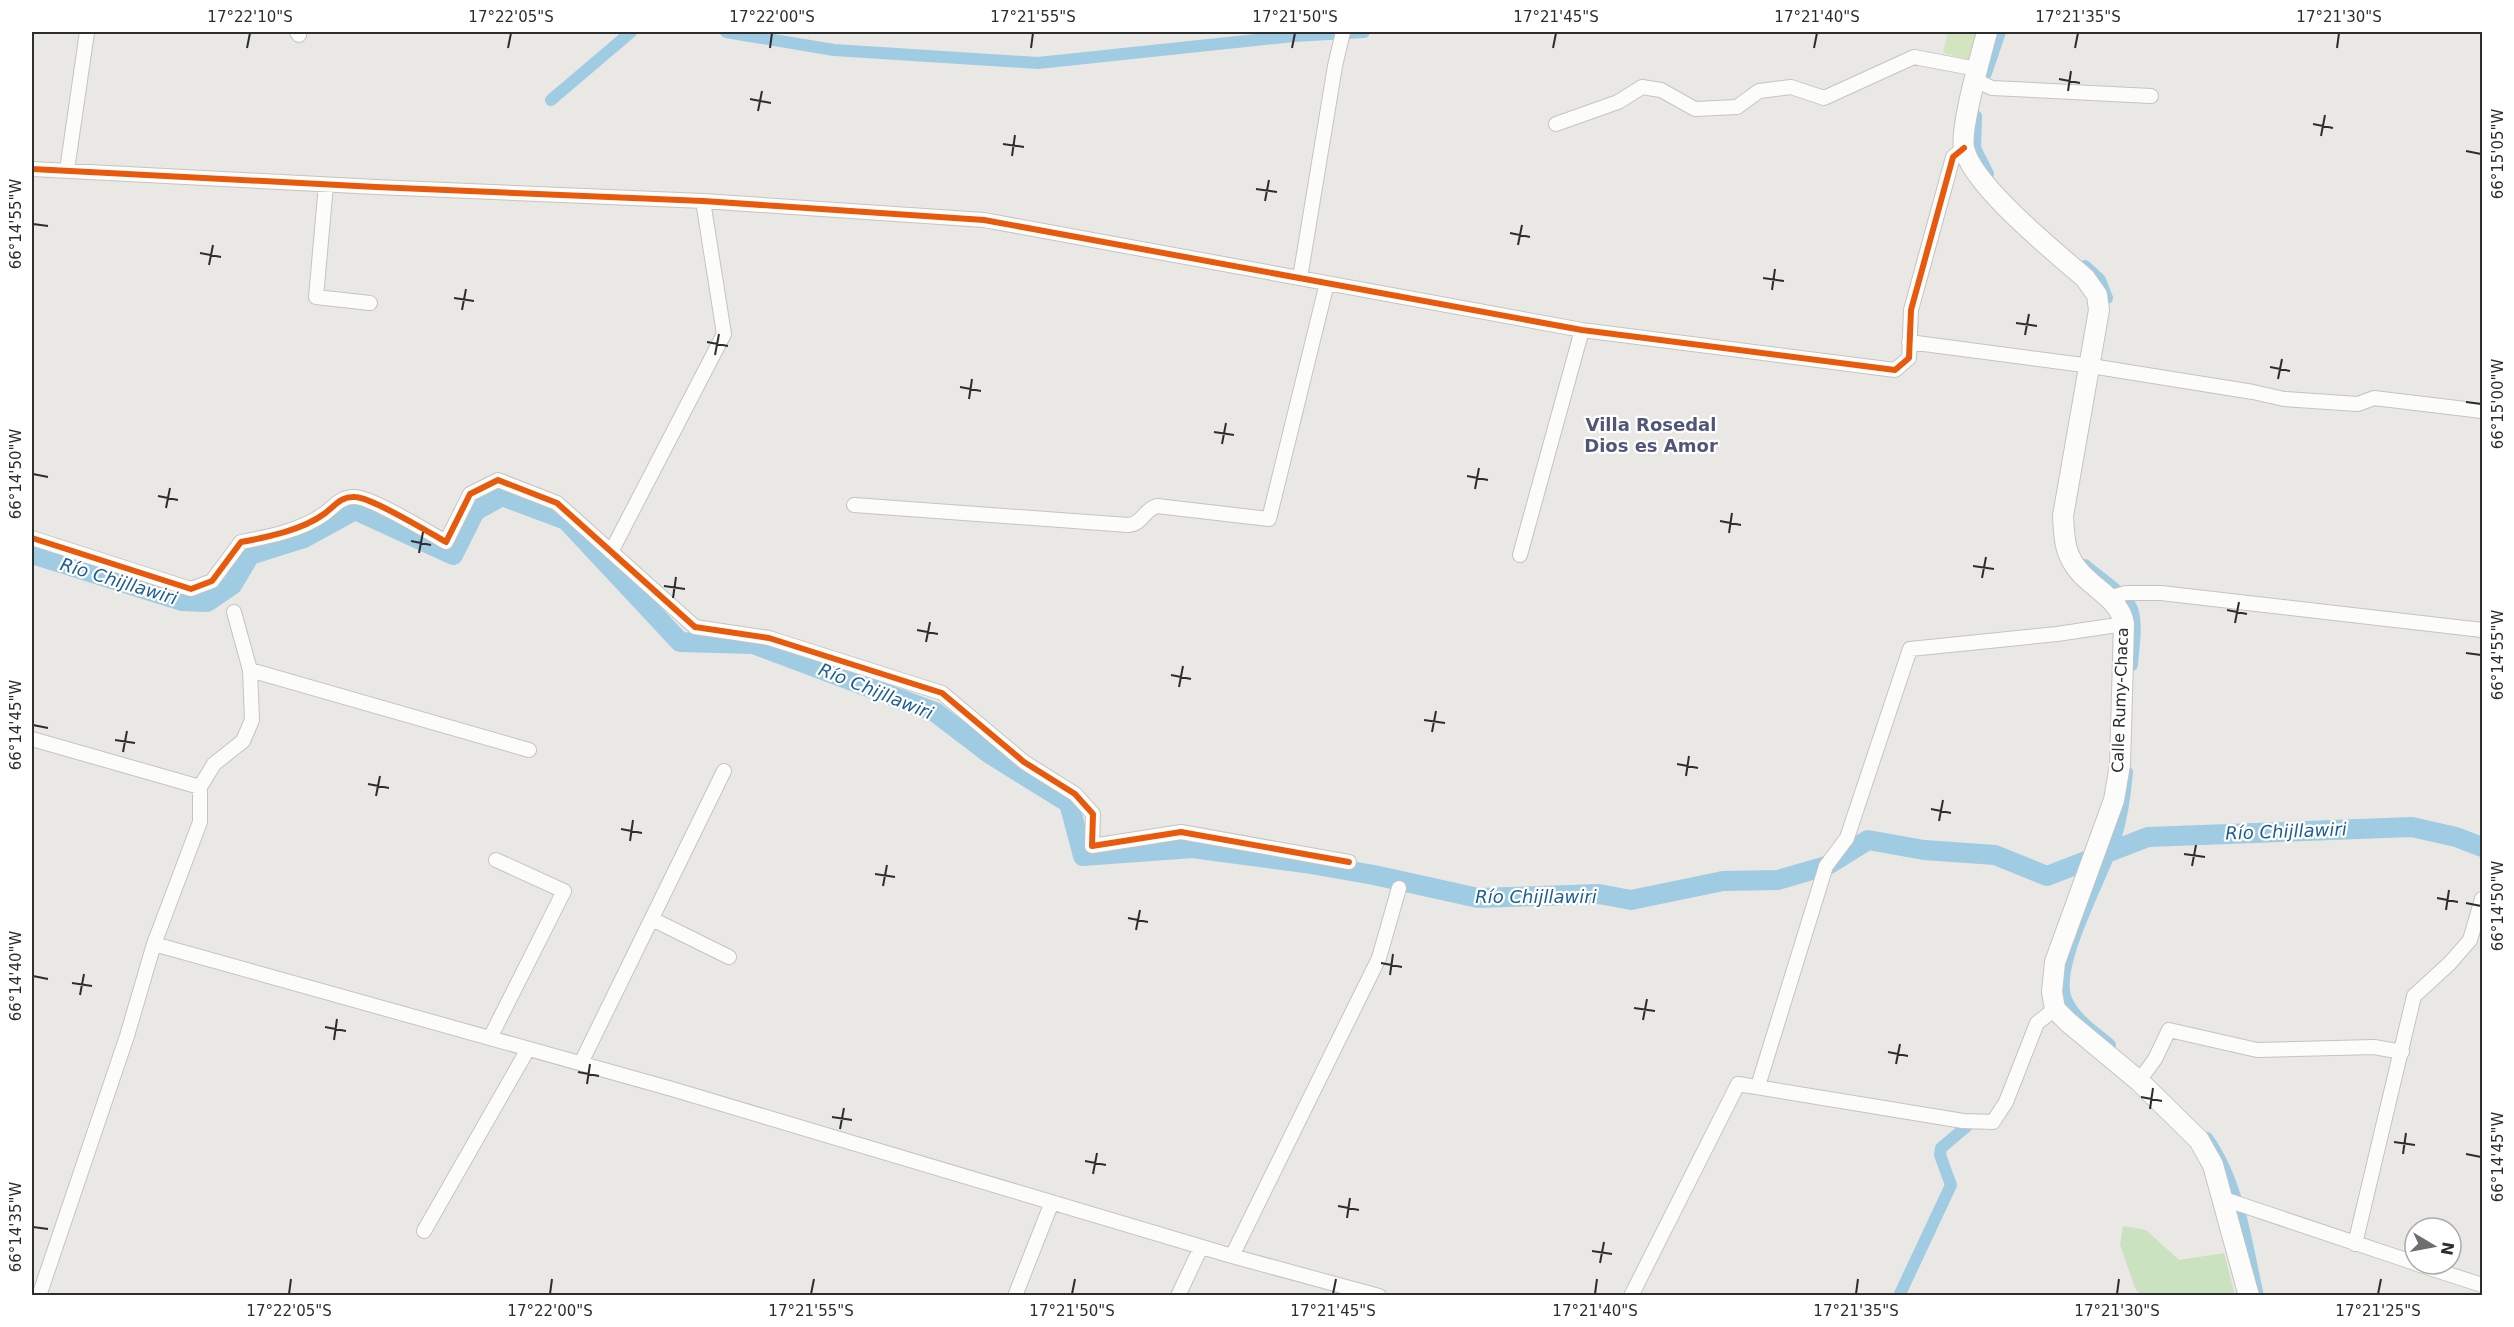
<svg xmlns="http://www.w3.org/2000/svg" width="2514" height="1327" viewBox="0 0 2514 1327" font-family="'DejaVu Sans',sans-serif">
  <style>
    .green { fill: #cbe2c0 }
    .pitch { fill: #d3e5bf }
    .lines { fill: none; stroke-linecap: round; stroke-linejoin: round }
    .canal { stroke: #9fcbe3; stroke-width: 12 }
    .river { stroke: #9fcbe3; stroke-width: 20 }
    .street-casing { stroke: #c4c4c3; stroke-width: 16 }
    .secondary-casing { stroke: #c4c4c3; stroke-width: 22 }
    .street { stroke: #fcfcfb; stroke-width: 14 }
    .secondary { stroke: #fcfcfb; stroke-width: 20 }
    .cycleway-casing { stroke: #fff; stroke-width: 10 }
    .cycleway { stroke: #e8590c; stroke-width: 6 }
    .ticks { fill: none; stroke: #2d2d2d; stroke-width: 2 }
    .labels { text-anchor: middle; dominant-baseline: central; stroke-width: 4.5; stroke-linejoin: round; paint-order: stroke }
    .street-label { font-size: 16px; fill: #2d2d2d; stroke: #fff }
    .neighbourhood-label { font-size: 18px; font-weight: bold; fill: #515579; stroke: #fff }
    .water-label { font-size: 18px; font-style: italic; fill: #1c5e91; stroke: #fff }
    .neatline { fill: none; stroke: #2d2d2d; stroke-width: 2 }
    .ticks-label { font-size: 15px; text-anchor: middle; fill: #2d2d2d }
  </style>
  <rect width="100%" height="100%" fill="#eae8e4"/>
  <path class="green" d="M2123,1226L2146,1230L2179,1260L2224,1253L2235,1295H2141L2135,1288L2120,1245Z"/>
  <path class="pitch" d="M1948,32H1977L1971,60L1943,53Z"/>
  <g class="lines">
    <path class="canal" d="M726,32L834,50L1038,63L1294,36L1364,32
      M1986,73L2000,32
      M551,100L631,32
      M1976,116L1975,148L1988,174
      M2085,266L2100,280L2107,298
      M2085,565C2098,577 2129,595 2133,612C2137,628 2133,648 2132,665
      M2110,1045C2095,1032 2074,1019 2066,999C2052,966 2103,876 2115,839C2122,817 2125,795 2127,772
      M2207,1138C2239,1182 2246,1244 2258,1296
      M1899,1296L1951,1185L1940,1155L1941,1148L1966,1127"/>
    <path class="river" d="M32,554L182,601L207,602L232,585L250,555L304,538L355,510L453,555L475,511L502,496L566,520L680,642L753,644L935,712L990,754L1069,803L1083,856L1192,848L1305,863L1374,875L1478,898L1599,894L1631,900L1723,881L1778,880L1826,866L1868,840L1924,850L1995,855L2047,876L2148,837L2412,827L2456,837L2482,847"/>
    <g class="street-casing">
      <path id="street" d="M297,32L299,35
        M1975,80L1992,88L2151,96
        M1556,124L1618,102L1642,87L1661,90L1695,109L1737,107L1759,91L1791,87L1824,98L1914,57L1977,69
        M32,169L376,187L703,201L984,220L1582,330L1895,370L1909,358L1911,310L1953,157L1964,148
        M67,170L87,32
        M326,185L316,297L370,303
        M1300,278L1335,66L1343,32
        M1909,342L2091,366L2253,392L2284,399L2358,404L2374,398L2482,411
        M854,505L1128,525C1143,524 1143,510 1157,506L1269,519L1327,283
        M32,538L191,589L212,581L241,542C268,537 302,530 324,514C335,506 341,496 355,497C371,497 430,533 446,542L470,494L498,480L557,503L695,627L769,638L942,693L1024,762L1075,794L1093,814L1092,846L1181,832L1349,862
        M611,552L724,334L703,201
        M1520,555L1582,330
        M2109,598L2126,593H2161L2482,630
        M250,670L529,750
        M32,739L200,787
        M652,919L729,957
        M154,944L672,1089L1232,1256L1379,1296
        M490,1038L564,891L496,860
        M581,1063L724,771
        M2139,1081L2155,1059L2169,1030L2257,1050L2374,1047L2402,1052
        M1758,1086L1826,866L1847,838L1910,649L2057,634L2124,624
        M2224,1199L2415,1263
        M424,1231L528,1049
        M2355,1244L2414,996L2450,963L2470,940L2482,899
        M1232,1256L1379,958L1399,888
        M2417,1264L2482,1285
        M39,1296L127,1036L154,944L200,822V787L214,764L243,741L252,720L250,670L234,612
        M1015,1296L1052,1202
        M1178,1296L1201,1247
        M1631,1296L1738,1084L1963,1121L1993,1122L2006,1102L2037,1023L2055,1009"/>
    </g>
    <g class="secondary-casing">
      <path id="secondary" d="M1987,32C1981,55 1960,127 1964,148C1972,185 2055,252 2085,278L2097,295L2099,310L2063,516C2064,531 2064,548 2072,561C2085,586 2120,596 2124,624L2120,765L2114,800L2055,962L2052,992L2055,1009L2068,1022L2139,1081L2199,1140L2213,1165L2249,1296"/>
    </g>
    <use href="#street" class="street"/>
    <use href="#secondary" class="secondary"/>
    <g class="cycleway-casing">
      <path id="cycleway" d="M32,169L376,187L703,201L984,220L1582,330L1895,370L1909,358L1911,310L1953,157L1964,148
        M32,538L191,589L212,581L241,542C268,537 302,530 324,514C335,506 341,496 355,497C371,497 430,533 446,542L470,494L498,480L557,503L695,627L769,638L942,693L1024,762L1075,794L1093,814L1092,846L1181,832L1349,862"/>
    </g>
    <use href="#cycleway" class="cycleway"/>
  </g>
  <path class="ticks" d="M247,48L250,33M508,48L511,33M770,48L772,33M1031,48L1033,33M1292,48L1295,33M1553,48L1556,33M1814,48L1817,33M2075,48L2078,33M2337,48L2339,33M2059,79L2080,83M2068,91L2071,71M750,99L771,103M758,111L762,91M2313,124L2333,128M2321,136L2325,115M1003,144L1024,147M2466,151L2481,154M1012,156L1015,135M1256,189L1277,192M1265,201L1269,180M33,224L48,226M1510,233L1530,237M1518,245L1522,225M200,253L221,257M209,265L213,245M1763,278L1784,281M1772,290L1775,269M454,298L474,301M462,310L466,289M2016,323L2037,326M2025,335L2029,314M707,342L728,346M715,355L719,334M2270,367L2290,371M2278,379L2282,359M960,387L981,391M969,399L972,379M2466,402L2481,404M1214,432L1234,435M1222,444L1226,423M33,474L48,477M1467,476L1488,480M1475,489L1479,468M158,496L178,500M166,508L170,488M1720,521L1741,525M1729,533L1732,513M411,541L431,545M419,553L423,532M1973,566L1994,569M1982,578L1986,557M664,586L685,589M673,598L676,577M2227,610L2247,614M2235,623L2239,602M917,630L938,634M926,642L930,622M2466,653L2481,655M1171,675L1191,679M1179,687L1183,666M1424,720L1445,723M33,725L48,728M1432,732L1436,711M115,740L135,743M123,752L127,731M1677,764L1698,768M1686,776L1689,756M368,784L389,788M376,796L380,776M1931,809L1951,813M1939,821L1943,800M621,829L642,833M630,841L633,820M2184,854L2205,857M2192,866L2196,845M875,874L895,877M883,886L887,865M2437,898L2458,902M2466,903L2481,906M2446,910L2449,890M1128,918L1148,922M1136,930L1140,910M1381,963L1402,967M1390,975L1393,954M33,976L48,979M72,983L92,986M80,995L84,974M1634,1008L1655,1011M1643,1020L1647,999M325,1027L346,1031M334,1040L337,1019M1888,1052L1908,1056M1896,1064L1900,1044M578,1072L599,1076M587,1084L590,1064M2141,1097L2162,1101M2150,1109L2153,1088M832,1117L852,1120M840,1129L844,1108M2394,1142L2415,1145M2403,1154L2406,1133M2466,1154L2481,1157M1085,1161L1106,1165M1093,1174L1097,1153M1338,1206L1359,1210M1347,1218L1350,1198M33,1227L48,1229M1592,1251L1612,1254M1600,1263L1604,1242M289,1294L291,1279M550,1294L552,1279M811,1294L814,1279M1072,1294L1075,1279M1333,1294L1336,1279M1595,1294L1597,1279M1856,1294L1858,1279M2117,1294L2119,1279M2378,1294L2381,1279"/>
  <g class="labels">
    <g class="street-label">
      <text transform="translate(2120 700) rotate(-88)">Calle Rumy-Chaca</text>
    </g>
    <g class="neighbourhood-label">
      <text x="1651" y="424">Villa Rosedal<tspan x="1651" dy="21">Dios es Amor</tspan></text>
    </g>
    <g class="water-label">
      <text transform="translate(119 581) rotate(17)">Río Chijllawiri</text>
      <text transform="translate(876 691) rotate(22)">Río Chijllawiri</text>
      <text transform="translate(2286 831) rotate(-2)">Río Chijllawiri</text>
      <text x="1536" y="896">Río Chijllawiri</text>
    </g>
  </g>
  <rect width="2514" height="1327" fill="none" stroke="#ffffff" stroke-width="66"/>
  <g transform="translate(2433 1246) rotate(100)"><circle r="28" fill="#ffffff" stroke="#ababab" stroke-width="1.5"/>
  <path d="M0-4.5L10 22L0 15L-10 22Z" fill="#6f6e6d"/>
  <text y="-9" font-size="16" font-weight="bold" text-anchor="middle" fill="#2d2d2d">N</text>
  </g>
  <rect x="33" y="33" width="2448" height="1261" class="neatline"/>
  <g class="ticks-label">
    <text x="250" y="22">17°22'10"S</text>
    <text x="511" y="22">17°22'05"S</text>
    <text x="772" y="22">17°22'00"S</text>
    <text x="1033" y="22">17°21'55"S</text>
    <text x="1295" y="22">17°21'50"S</text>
    <text x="1556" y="22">17°21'45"S</text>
    <text x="1817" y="22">17°21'40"S</text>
    <text x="2078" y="22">17°21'35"S</text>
    <text x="2339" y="22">17°21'30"S</text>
    <text transform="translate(2498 154) rotate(-90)" y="5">66°15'05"W</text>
    <text transform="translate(16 224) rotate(-90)" y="5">66°14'55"W</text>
    <text transform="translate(2498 404) rotate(-90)" y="5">66°15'00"W</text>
    <text transform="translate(16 474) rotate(-90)" y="5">66°14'50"W</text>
    <text transform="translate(2498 655) rotate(-90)" y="5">66°14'55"W</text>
    <text transform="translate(16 725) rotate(-90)" y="5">66°14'45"W</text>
    <text transform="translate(2498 906) rotate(-90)" y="5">66°14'50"W</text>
    <text transform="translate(16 976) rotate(-90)" y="5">66°14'40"W</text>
    <text transform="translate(2498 1157) rotate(-90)" y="5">66°14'45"W</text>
    <text transform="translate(16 1227) rotate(-90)" y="5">66°14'35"W</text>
    <text x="289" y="1316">17°22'05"S</text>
    <text x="550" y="1316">17°22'00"S</text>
    <text x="811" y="1316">17°21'55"S</text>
    <text x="1072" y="1316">17°21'50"S</text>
    <text x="1333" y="1316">17°21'45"S</text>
    <text x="1595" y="1316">17°21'40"S</text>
    <text x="1856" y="1316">17°21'35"S</text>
    <text x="2117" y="1316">17°21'30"S</text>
    <text x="2378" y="1316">17°21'25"S</text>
  </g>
</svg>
